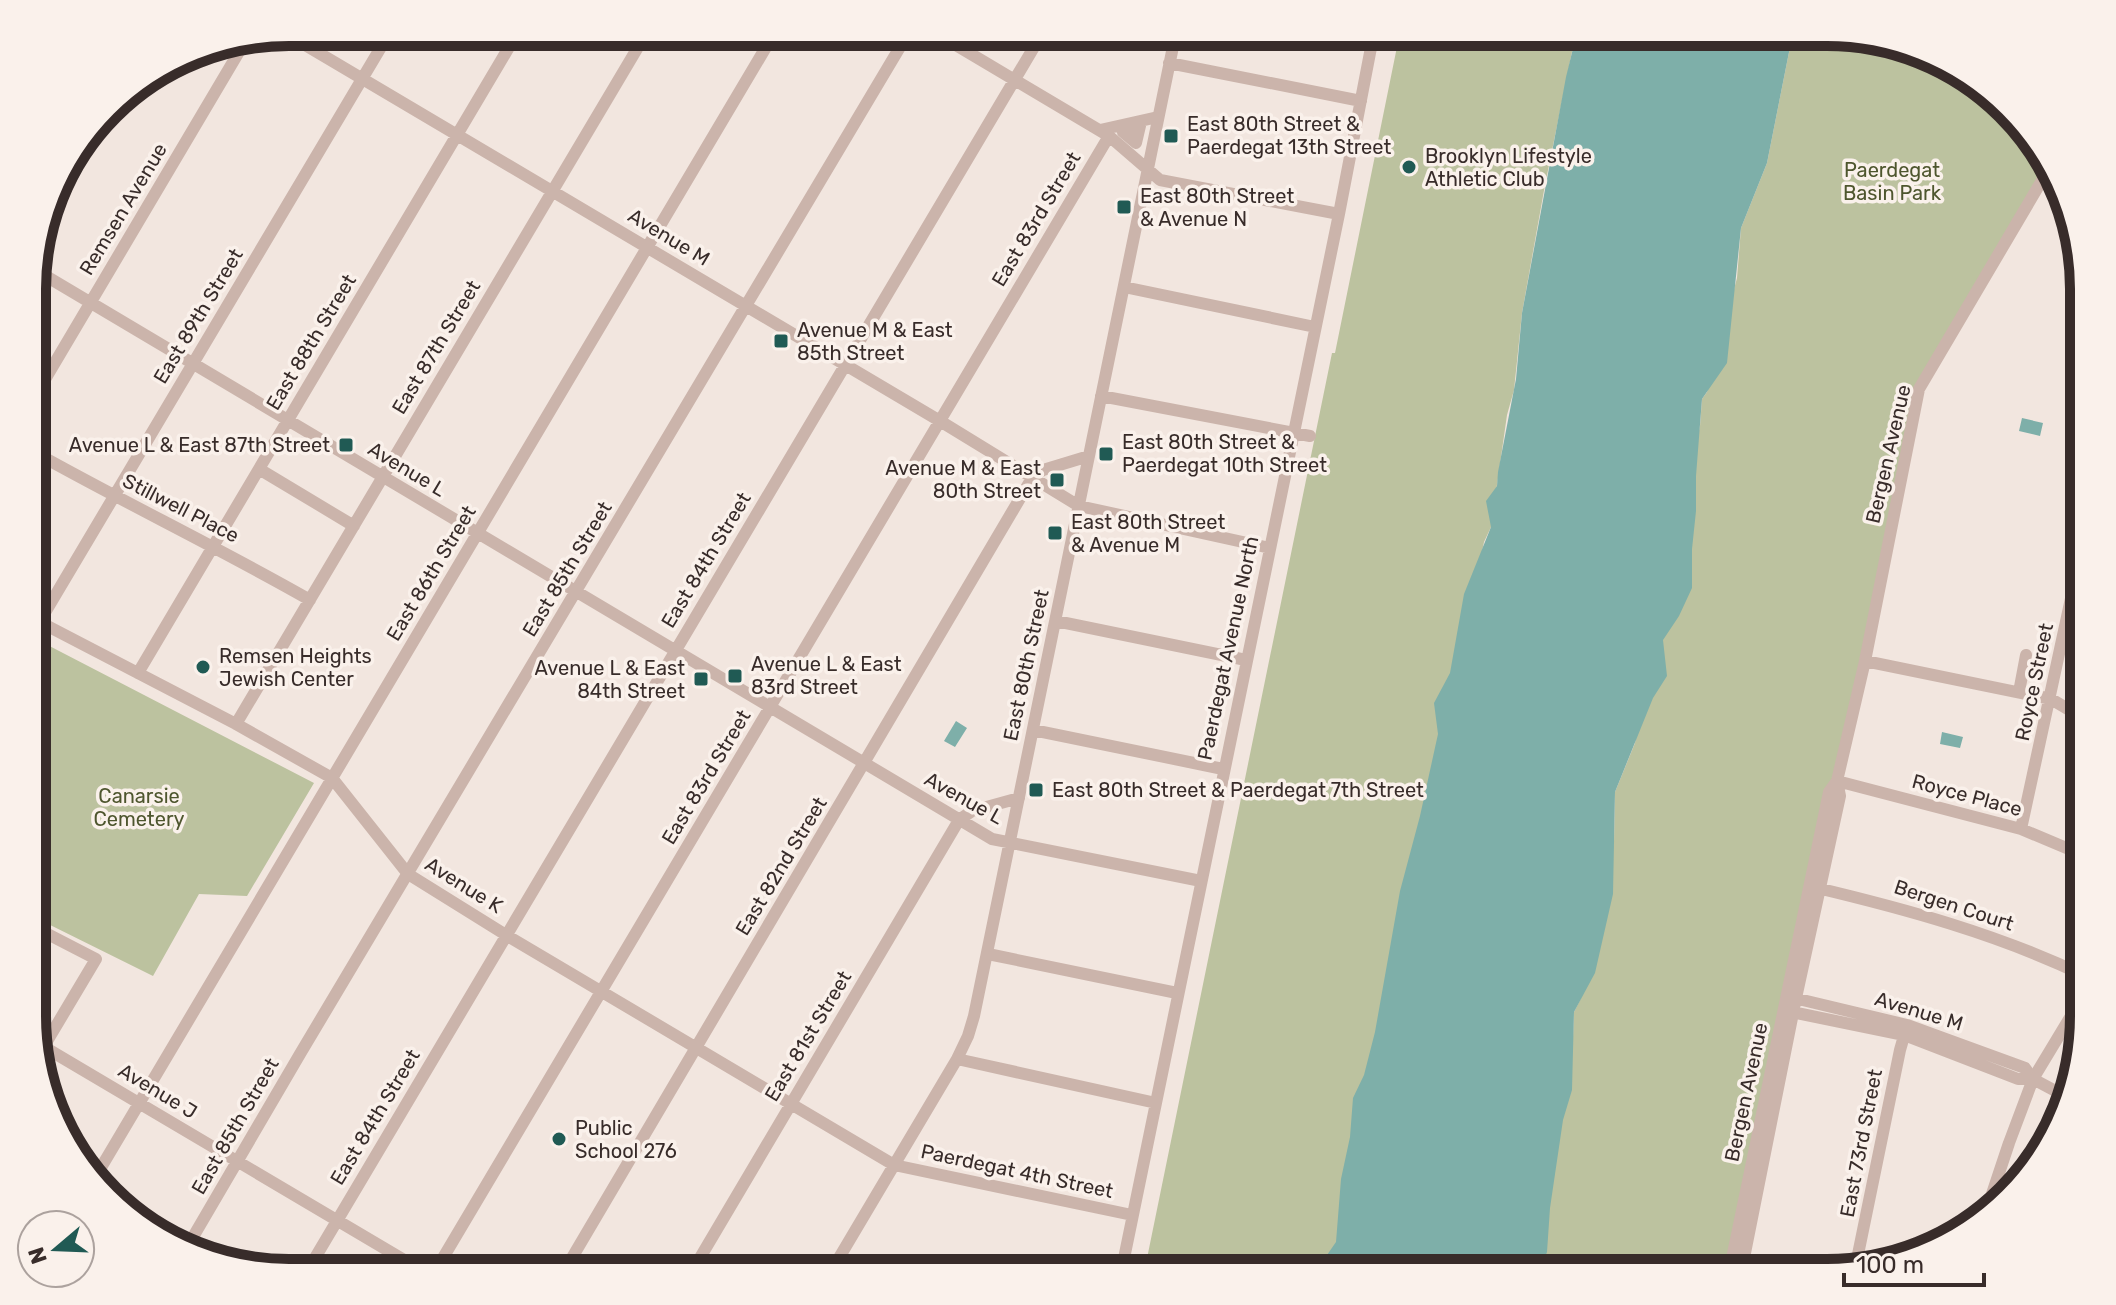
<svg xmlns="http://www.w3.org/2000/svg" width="2116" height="1305" viewBox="0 0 2116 1305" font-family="Rubik,sans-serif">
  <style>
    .green { fill: #bcc29f }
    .water { fill: #7eafa9 }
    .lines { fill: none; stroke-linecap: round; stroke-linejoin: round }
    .minor { stroke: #cbb4ab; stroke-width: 12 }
    .poi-dot { fill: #205a54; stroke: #faf1eb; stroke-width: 3 }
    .labels { text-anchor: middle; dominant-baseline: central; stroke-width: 7; stroke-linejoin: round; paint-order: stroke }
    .poi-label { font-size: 20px; fill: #382c2a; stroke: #faf1eb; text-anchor: start }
    .park-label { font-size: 20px; fill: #4e562e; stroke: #faf1eb }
    .street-label { font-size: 20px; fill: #382c2a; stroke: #faf1eb }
    .rim { fill: none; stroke: #382c2a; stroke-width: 10 }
  </style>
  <rect width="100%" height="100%" fill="#f2e6df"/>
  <path class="green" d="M1400,32H1576L1545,185L1522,313L1514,390L1507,415L1491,527L1484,542L1333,1273H1144L1332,353H1335Z
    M1793,32H1828L1894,41L1970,75L2049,160L1919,389L1741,1273H1524L1573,1037L1574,1012L1581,998L1614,842L1615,792L1635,743L1700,426L1702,399L1707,392L1737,278L1741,228L1767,163Z
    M34,638L314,783L247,896L199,894L153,976L34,917Z"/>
  <path class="water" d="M1577,32H1793L1767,163L1741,228L1727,363L1702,399L1696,476V511L1692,549V588L1679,616L1663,640L1667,676L1653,698L1615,792L1613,894L1595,973L1574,1012L1572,1090L1563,1120L1550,1208L1547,1252L1539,1273H1323L1327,1255L1336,1242L1341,1179L1350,1137L1353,1098L1364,1075L1375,1032L1400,891L1420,816L1438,734L1434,703L1450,673L1464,594L1491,527L1486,501L1497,486L1498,472L1516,379L1522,313L1566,77Z
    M2022,418L2043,423L2040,436L2019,431Z
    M956,721L967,728L955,747L944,741Z
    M1942,732L1963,737L1960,748L1940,744Z"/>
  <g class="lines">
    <path class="minor" d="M934,32L1109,136L1160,180L1339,214
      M285,33L940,421L1079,506L1270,548
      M1169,63L1361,101
      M1140,126L1136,143L1123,132L1124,130Z
      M1100,130L1158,117
      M34,269L992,839L1201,881
      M1124,287L1315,327
      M1101,396L1310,436
      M34,398L246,40
      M34,452C125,503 219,548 310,600
      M259,469L354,526
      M34,619L236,724L332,778L408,874L506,935L894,1165L1132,1215
      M40,621L390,32
      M1056,621L1246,660
      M1865,661L2051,699L2083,718
      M138,673L518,32
      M2019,692L2026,655
      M236,724L647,32
      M1033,730L1223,769
      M1837,781L2021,829L2083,855
      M2021,829L2083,543
      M1813,887C1906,909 1997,934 2083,975
      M34,927L96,959L37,1058
      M988,954L1177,993
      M1790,997L1907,1025L2025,1068L2033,1079L2063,1095
      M1787,1011L1904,1035L2018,1079H2033
      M34,1041L426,1273
      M957,1059L1156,1103
      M96,1176L775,32
      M1987,1209L2009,1143L2033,1079L2083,996
      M186,1249L300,1054L909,32
      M832,1269L852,1273
      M1855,1269L1900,1050L1906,1029
      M306,1273L1043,32
      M434,1273L1109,136
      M563,1273L1032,478L1043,470L1089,456
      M691,1273L959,820L972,811L1019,798
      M830,1273L957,1059L968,1036L974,1016L1176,32
      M1121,1273L1339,214L1374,32
      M1729,1273L1829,792L1837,781
      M1741,1273L1796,998L1840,796L1837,781L1865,661L1919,389L2051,165"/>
  </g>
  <g class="poi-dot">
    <rect x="1163" y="128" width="16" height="16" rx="4"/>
    <circle cx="1409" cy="167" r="8"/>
    <rect x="1116" y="199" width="16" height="16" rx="4"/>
    <rect x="773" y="333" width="16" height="16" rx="4"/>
    <rect x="338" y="437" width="16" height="16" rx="4"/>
    <rect x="1098" y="446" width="16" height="16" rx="4"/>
    <rect x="1049" y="472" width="16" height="16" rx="4"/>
    <rect x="1047" y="525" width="16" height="16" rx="4"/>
    <circle cx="203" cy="667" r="8"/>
    <rect x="727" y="668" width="16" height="16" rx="4"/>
    <rect x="693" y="671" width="16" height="16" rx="4"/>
    <rect x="1028" y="782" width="16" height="16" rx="4"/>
    <circle cx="559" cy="1139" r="8"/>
  </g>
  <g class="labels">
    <g class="poi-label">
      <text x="1187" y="124">East 80th Street &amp;<tspan x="1187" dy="23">Paerdegat 13th Street</tspan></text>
      <text x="1425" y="156">Brooklyn Lifestyle<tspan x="1425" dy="23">Athletic Club</tspan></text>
      <text x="1140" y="196">East 80th Street<tspan x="1140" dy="23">&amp; Avenue N</tspan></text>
      <text x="797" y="330">Avenue M &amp; East<tspan x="797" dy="23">85th Street</tspan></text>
      <text x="1122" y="442">East 80th Street &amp;<tspan x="1122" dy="23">Paerdegat 10th Street</tspan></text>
      <text x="330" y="445" text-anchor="end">Avenue L &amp; East 87th Street</text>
      <text x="1041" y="468" text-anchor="end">Avenue M &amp; East<tspan x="1041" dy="23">80th Street</tspan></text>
      <text x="1071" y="522">East 80th Street<tspan x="1071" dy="23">&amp; Avenue M</tspan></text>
      <text x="219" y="656">Remsen Heights<tspan x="219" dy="23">Jewish Center</tspan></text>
      <text x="751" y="664">Avenue L &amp; East<tspan x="751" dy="23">83rd Street</tspan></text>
      <text x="685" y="668" text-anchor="end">Avenue L &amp; East<tspan x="685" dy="23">84th Street</tspan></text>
      <text x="1052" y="790">East 80th Street &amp; Paerdegat 7th Street</text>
      <text x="575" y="1128">Public<tspan x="575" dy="23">School 276</tspan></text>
    </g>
    <g class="park-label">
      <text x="1892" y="170">Paerdegat<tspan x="1892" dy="23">Basin Park</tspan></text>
      <text x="139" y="796">Canarsie<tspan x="139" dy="23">Cemetery</tspan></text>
    </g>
    <g class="street-label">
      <text transform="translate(123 209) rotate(-59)">Remsen Avenue</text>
      <text transform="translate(1036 219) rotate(-59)">East 83rd Street</text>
      <text transform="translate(669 237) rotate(31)">Avenue M</text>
      <text transform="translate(198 316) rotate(-59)">East 89th Street</text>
      <text transform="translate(311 342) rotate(-59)">East 88th Street</text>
      <text transform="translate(436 347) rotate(-59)">East 87th Street</text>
      <text transform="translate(1888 454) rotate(-77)">Bergen Avenue</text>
      <text transform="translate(407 469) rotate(31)">Avenue L</text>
      <text transform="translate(181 508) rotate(27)">Stillwell Place</text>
      <text transform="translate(706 560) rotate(-59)">East 84th Street</text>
      <text transform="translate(567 569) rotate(-59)">East 85th Street</text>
      <text transform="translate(431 573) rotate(-59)">East 86th Street</text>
      <text transform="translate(1228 648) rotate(-78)">Paerdegat Avenue North</text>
      <text transform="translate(1026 665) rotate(-78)">East 80th Street</text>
      <text transform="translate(2034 682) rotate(-78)">Royce Street</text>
      <text transform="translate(706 777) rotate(-59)">East 83rd Street</text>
      <text transform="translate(1967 795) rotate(15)">Royce Place</text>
      <text transform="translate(964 798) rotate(29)">Avenue L</text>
      <text transform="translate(781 866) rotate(-59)">East 82nd Street</text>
      <text transform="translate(464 885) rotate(32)">Avenue K</text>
      <text transform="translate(1954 905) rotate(18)">Bergen Court</text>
      <text transform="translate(1919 1011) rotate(17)">Avenue M</text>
      <text transform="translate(808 1036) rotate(-59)">East 81st Street</text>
      <text transform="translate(158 1091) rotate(31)">Avenue J</text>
      <text transform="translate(1746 1092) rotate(-78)">Bergen Avenue</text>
      <text transform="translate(375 1117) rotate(-59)">East 84th Street</text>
      <text transform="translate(235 1126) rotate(-60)">East 85th Street</text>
      <text transform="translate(1861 1143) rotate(-79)">East 73rd Street</text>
      <text transform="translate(1017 1171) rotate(12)">Paerdegat 4th Street</text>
    </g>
  </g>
  <path d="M0 0H2116V1305H0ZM289 46H1827A243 243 0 0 1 2070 289V1016A243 243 0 0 1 1827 1259H289A243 243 0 0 1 46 1016V289A243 243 0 0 1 289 46Z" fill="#faf1eb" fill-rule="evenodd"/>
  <path class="rim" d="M289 46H1827A243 243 0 0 1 2070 289V1016A243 243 0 0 1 1827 1259H289A243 243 0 0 1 46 1016V289A243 243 0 0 1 289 46Z"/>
  <g transform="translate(56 1249) rotate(251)"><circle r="38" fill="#faf1eb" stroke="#aca29e" stroke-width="2"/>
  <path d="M0-6L14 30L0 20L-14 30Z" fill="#205a54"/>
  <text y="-12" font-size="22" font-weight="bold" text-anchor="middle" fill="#382c2a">N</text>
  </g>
  <path d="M1844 1273v12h140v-12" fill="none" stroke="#382c2a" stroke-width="4"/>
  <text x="1856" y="1273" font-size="24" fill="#382c2a" stroke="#faf1eb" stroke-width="6" paint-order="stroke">100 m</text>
</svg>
